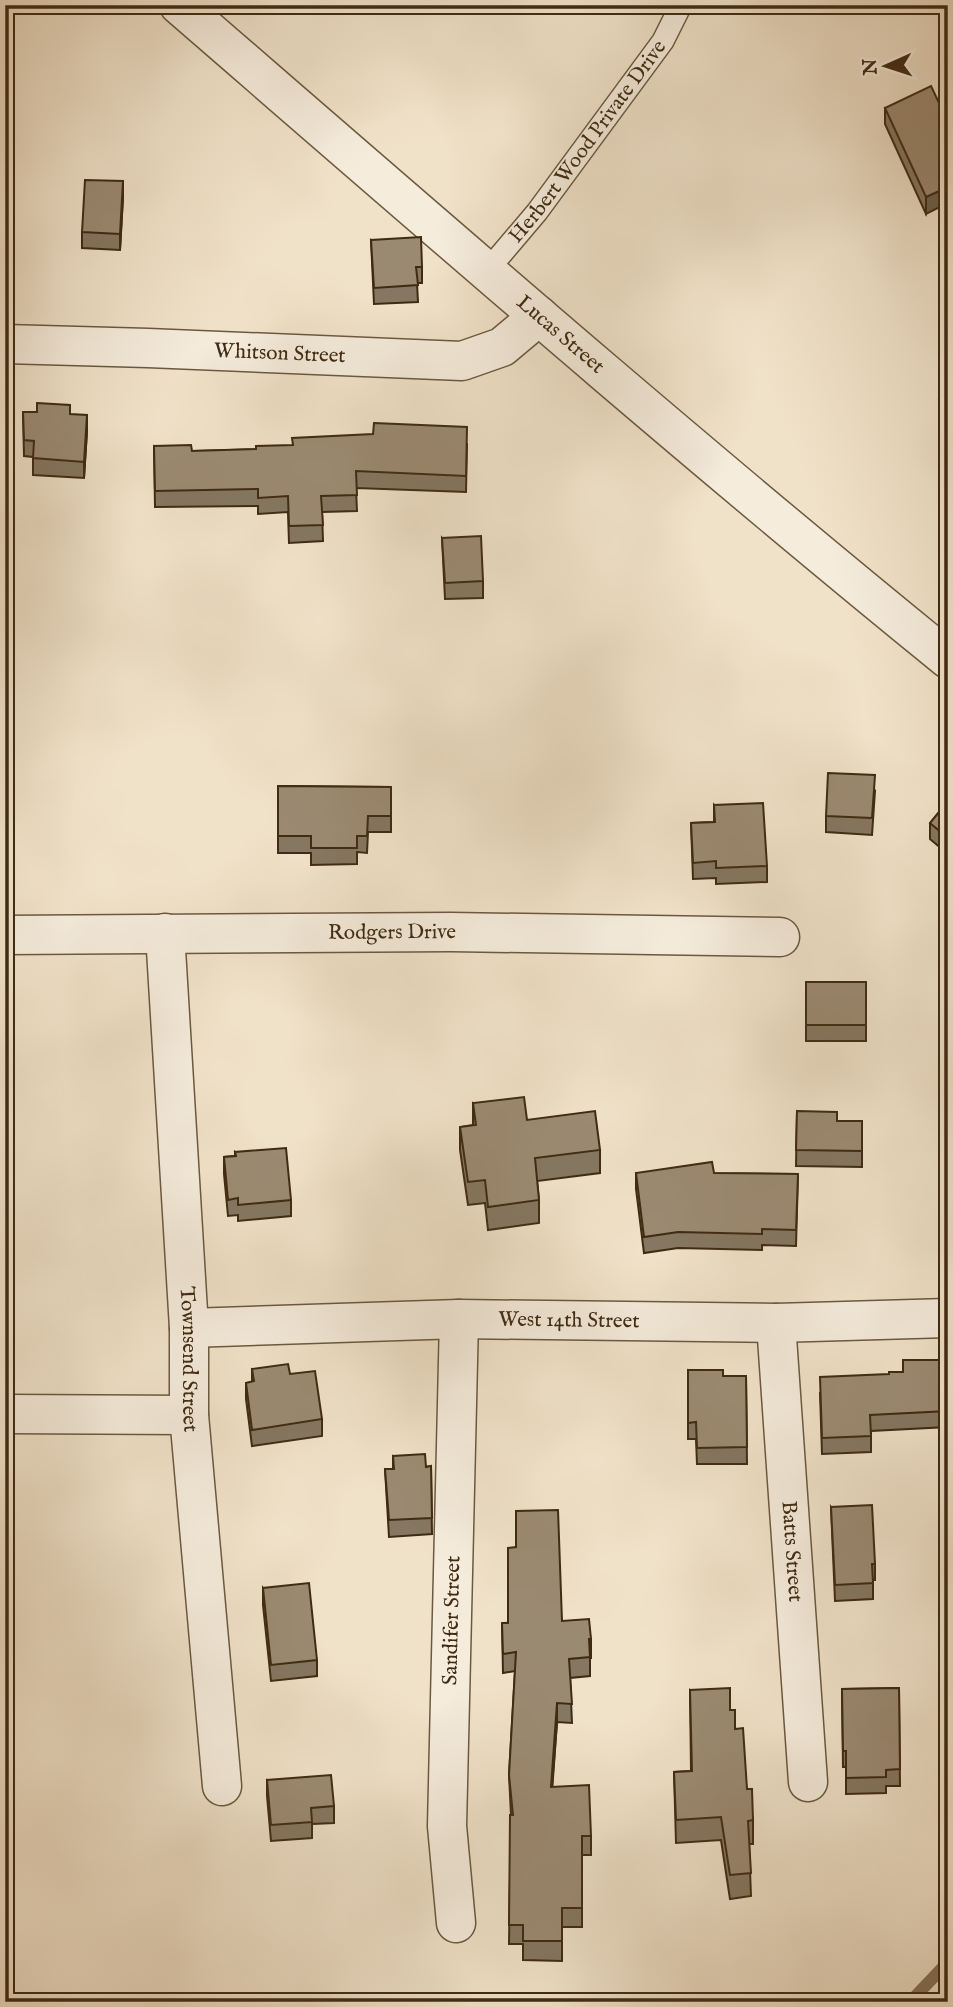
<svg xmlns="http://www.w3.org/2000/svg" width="953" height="2007" viewBox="0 0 953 2007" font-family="'IM FELL English',serif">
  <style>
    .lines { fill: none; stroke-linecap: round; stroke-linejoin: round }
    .stream { stroke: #85745b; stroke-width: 12 }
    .lane-casing { stroke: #6b5940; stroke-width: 24 }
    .street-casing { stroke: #6b5940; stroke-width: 41 }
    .lane { stroke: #f5ecdc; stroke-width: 21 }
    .street { stroke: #f5ecdc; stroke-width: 38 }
    .wall { fill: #857762; stroke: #3f2b13; stroke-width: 2 }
    .shaded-wall { fill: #6c6150; stroke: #3f2b13; stroke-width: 2 }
    .building { fill: #9b8a72; stroke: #3f2b13; stroke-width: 2 }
    .labels { text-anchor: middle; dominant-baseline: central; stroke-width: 6; stroke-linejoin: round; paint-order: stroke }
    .street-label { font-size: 21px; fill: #3f2b13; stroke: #f5ecdc }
  </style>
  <rect width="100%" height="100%" fill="#f0e2c9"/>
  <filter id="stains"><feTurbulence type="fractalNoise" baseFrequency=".00286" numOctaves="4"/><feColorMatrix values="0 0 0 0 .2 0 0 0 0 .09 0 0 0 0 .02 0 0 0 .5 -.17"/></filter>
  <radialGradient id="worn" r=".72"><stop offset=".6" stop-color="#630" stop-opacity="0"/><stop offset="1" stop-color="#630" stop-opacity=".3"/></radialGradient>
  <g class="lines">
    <path class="stream" d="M910,2002L948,1962"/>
    <g class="lane-casing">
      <g id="lane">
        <path id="s1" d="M487,271L537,212L663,41L681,5"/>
      </g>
    </g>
    <g class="street-casing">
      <g id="street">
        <path id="s2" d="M179,5C433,225 687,447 948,659"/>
        <path id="s3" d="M5,344L148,348L462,361L502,347L539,316"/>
        <path id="s4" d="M165,933L189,1328V1415L222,1786"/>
        <path id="s5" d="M5,935L451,932L780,937"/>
        <path id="s6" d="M776,1323L808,1782"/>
        <path id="s7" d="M189,1328L459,1319L776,1323L948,1318"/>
        <path d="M5,1414L189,1415"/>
        <path id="s8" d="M456,1923L447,1826L459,1319"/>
      </g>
    </g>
    <use href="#lane" class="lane"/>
    <use href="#street" class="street"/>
  </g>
  <path class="wall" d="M885,108L948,122L926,214L885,124Z
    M123,197L120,250L82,248V232Z
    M371,240L422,267V283H417L418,302L374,304Z
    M948,394V437L939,423V400Z
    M23,412L70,414L87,431L84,478L33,475V457L24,456Z
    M467,444L466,492L356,488L357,511L322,512L323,541L289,543L288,512L258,514V506L155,507L154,446L192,451Z
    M442,538L483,581V598L445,599Z
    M278,786L391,787V832H368L367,853L357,852V864L311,865V853H278Z
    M875,791L872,835L826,832V816Z
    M948,801V854L930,839V823Z
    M714,805L767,866V882L716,884V878L693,879L691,823L714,822Z
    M806,982H866V1041H806Z
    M473,1103L600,1150V1173L537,1181L539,1200V1223L488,1230L485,1203L468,1205L460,1150V1127L473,1125Z
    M797,1111L837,1121H862V1167L796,1166Z
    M235,1152L291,1200V1216L238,1221V1215L228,1216L224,1174V1157L235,1156Z
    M636,1173L798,1174L796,1246L762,1245V1250L678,1248L644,1253L636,1189Z
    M948,1360V1427L871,1431V1452L822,1454L820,1393Z
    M252,1369L290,1374L322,1419V1436L252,1446L246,1399V1383L252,1382Z
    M688,1370L723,1376H746L747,1464H697L696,1439H688Z
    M393,1456L426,1467L431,1466L432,1534L389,1537L385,1469H393Z
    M831,1507L875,1564V1580H873V1599L835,1601Z
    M263,1588L317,1660V1676L271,1681L263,1605Z
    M562,1621L591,1639V1658H590V1676L570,1678L572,1723L557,1722L552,1787L591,1836V1855H582V1927H562V1961L523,1960V1944H509L511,1815L509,1775L515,1671L503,1673L502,1623Z
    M899,1688L900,1786H886V1793L846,1794V1767H843L842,1689Z
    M690,1690L730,1710L735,1728L753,1820V1844H749L751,1896L730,1899L721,1840L676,1843L674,1772L691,1771Z
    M267,1780L334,1806V1823L312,1824V1838L271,1841L267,1796Z"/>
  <path class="shaded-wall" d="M123,181V197L120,250V234Z
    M948,187V203L926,214V197Z
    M87,415V431L84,478V462Z
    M557,1703V1722L551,1806V1787Z"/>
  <path class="building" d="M931,86L948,122V187L926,197L885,108Z
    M85,180L123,181L120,234L82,232Z
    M421,237L422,267H416L418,285L374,288L371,240Z
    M948,394V414L939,400Z
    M37,403L70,405V414L87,415L84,462L33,458L34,441L24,440L23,412H37Z
    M374,423L467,427L466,476L356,471L357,495L321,496L323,525L289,526L288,496L258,498V489L155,491L154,446L191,445L192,451L256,449V446L293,445L292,438L373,434Z
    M481,536L483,581L445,583L442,538Z
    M828,773L875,775L872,818L826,816Z
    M278,786L391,787V816H368L367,836H357V848H311V836H278Z
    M948,801V838L930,823Z
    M763,803L767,866L716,868V861L693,863L691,823L715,822L714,805Z
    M806,982H866V1025H806Z
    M524,1097L527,1120L595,1111L600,1150L535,1158L539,1200L488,1207L485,1180L468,1182L460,1127L476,1125L473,1103Z
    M797,1111L837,1112V1121H862V1151L796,1150Z
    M286,1148L291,1200L238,1205V1198L228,1200L224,1157L236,1156L235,1152Z
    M712,1162L714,1173L798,1174L796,1230L762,1229V1234L678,1232L644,1237L636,1173Z
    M903,1360H948V1411L870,1415L871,1436L822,1438L820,1377L889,1374V1372H903Z
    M288,1364L290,1374L315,1371L322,1419L252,1430L246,1383L254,1381L252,1369Z
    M688,1370H723V1376H746L747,1447L697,1448L696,1422L688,1423Z
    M425,1454L426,1467L431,1466L432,1518L389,1520L385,1469H394L393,1456Z
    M872,1505L875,1564H872L873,1583L835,1585L831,1507Z
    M558,1510L562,1621L589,1619L591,1639H589L590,1657L569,1659L572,1704L557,1703L551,1787L589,1785L591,1836H582V1908H562V1941H523V1925H509L510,1815H513L509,1775L516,1652L503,1654L502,1623H508V1548L516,1547V1511Z
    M309,1583L317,1660L271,1665L263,1588Z
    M730,1688V1710H735V1729L743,1728L747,1789H752L753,1820L748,1821L751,1873L730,1875L721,1817L676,1820L674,1772L692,1771L690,1690Z
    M899,1688L900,1769L886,1770V1777L846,1778V1751H843L842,1689Z
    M331,1775L334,1806L311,1808L312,1822L271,1825L267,1780Z"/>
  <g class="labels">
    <g class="street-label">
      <text stroke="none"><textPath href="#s1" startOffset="164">Herbert Wood Private Drive</textPath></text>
      <text stroke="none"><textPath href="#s2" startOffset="504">Lucas Street</textPath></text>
      <text stroke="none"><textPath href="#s3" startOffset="275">Whitson Street</textPath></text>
      <text stroke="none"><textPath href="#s5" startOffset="387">Rodgers Drive</textPath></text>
      <text stroke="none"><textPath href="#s7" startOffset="380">West 14th Street</textPath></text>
      <text stroke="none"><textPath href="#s4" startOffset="427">Townsend Street</textPath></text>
      <text stroke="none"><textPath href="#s6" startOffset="229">Batts Street</textPath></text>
      <text stroke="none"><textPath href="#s8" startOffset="303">Sandifer Street</textPath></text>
    </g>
  </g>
  <rect width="953" height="2007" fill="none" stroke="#f0e2c9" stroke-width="28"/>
  <rect x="7" y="7" width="939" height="1993" fill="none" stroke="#3f2b13" stroke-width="3.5"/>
  <rect x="14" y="14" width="925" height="1979" fill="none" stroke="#3f2b13" stroke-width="2"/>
  <g transform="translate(886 66) rotate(267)" stroke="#f5ecdc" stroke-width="5" paint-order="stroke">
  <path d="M0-5L12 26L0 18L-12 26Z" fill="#3f2b13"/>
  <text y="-10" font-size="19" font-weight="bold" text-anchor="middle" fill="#3f2b13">N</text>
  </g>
  <rect width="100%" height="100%" filter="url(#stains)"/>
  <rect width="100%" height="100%" fill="url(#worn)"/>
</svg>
